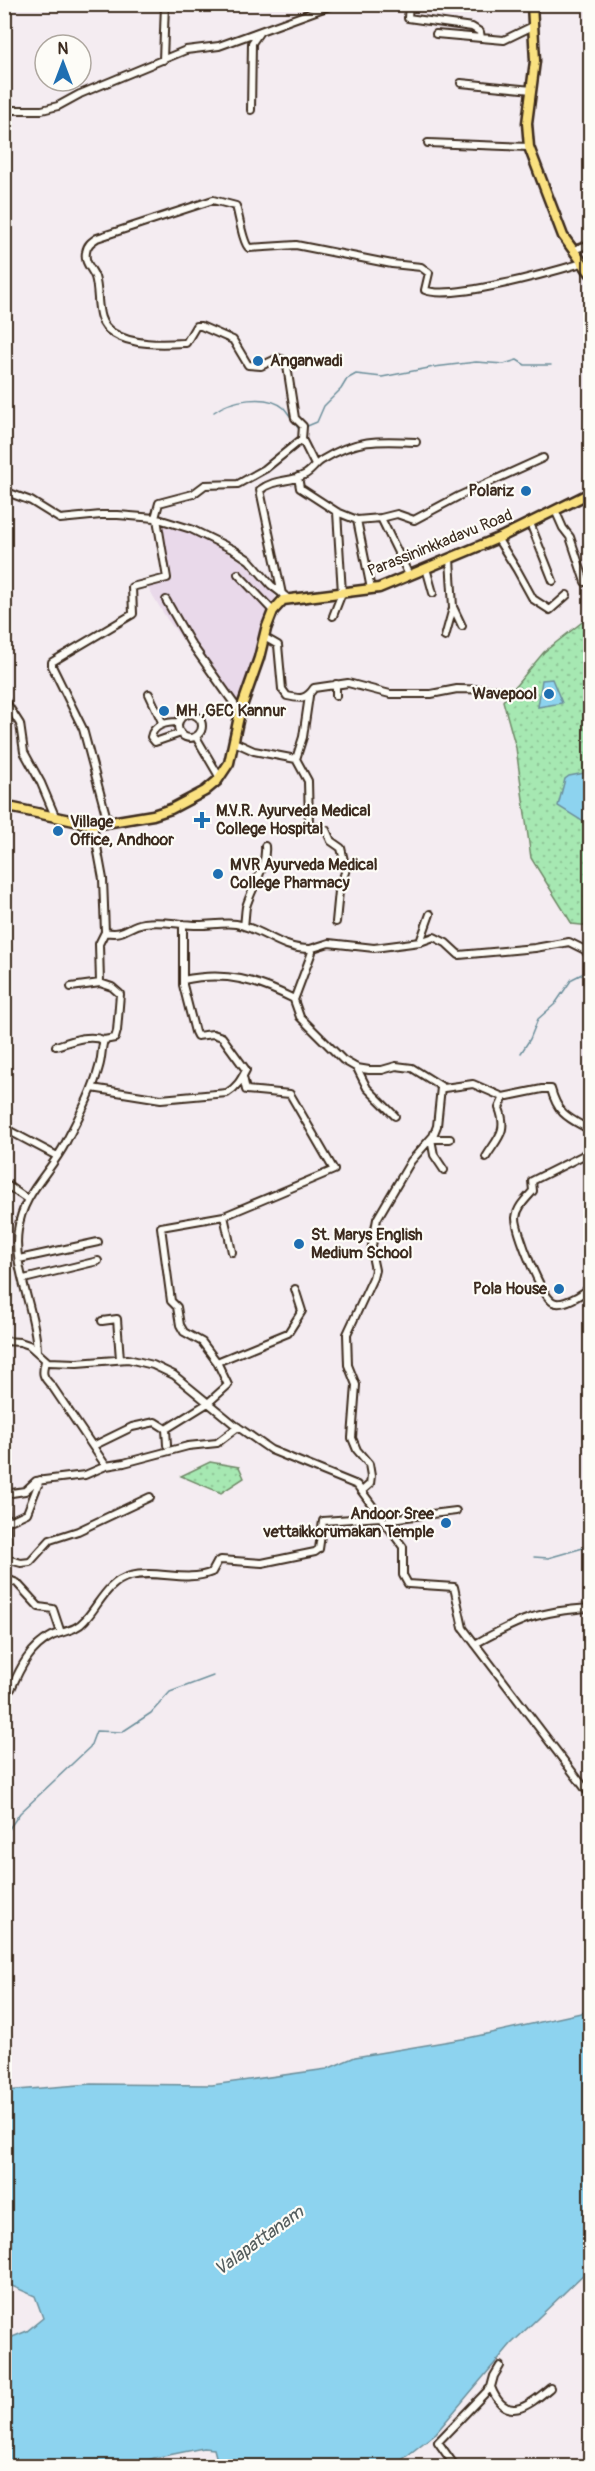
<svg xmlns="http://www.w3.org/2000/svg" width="595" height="2471" viewBox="0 0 595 2471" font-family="Pangolin,sans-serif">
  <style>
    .built { fill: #e9d9ea }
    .grass { fill: url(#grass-dots); stroke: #708968; stroke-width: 1.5 }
    .water { fill: #8dd3ef; stroke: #6c8f9b; stroke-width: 1.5 }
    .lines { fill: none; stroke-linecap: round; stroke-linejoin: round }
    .stream { stroke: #6c8f9b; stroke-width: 1.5 }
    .minor-casing { stroke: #3b2a1e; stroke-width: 10 }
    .major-casing { stroke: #3b2a1e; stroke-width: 13 }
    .minor { stroke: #fdfcf7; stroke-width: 6 }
    .major { stroke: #fae180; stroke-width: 8 }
    .poi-dot { fill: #1f6fb2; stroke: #fdfcf7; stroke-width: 2 }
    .labels { text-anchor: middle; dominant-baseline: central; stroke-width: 4.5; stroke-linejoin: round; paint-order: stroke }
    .poi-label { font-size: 16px; font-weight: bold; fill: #3b2a1e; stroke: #fdfcf7; text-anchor: start }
    .street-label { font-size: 16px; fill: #3b2a1e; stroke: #fdfcf7 }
    .water-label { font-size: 18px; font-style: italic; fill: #545d5d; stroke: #fdfcf7 }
  </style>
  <defs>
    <pattern id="grass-dots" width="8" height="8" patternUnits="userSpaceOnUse" patternTransform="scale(1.5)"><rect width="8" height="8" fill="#a6e8b2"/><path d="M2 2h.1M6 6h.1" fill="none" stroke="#90c799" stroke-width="1.8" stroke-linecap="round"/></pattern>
  </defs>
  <rect width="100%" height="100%" fill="#f4ecf1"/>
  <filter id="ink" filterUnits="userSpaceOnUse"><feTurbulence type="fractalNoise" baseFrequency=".0167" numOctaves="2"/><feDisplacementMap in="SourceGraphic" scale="12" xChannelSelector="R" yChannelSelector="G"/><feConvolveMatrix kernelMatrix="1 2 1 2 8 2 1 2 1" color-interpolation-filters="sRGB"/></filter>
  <g filter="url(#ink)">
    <path class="built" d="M159,524L177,526L216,545L254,570L271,588L275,595V599L270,608L242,702L235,710L167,619L147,586L173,580Z"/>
    <path class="grass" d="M590,616V926L572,924L531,858L516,748L503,701L544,652Z
      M210,1462L239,1467L244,1478L221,1493L181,1476Z"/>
    <path class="water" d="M552,679L562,703L538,707L542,680Z
      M590,772V826L558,806L565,779L569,776Z
      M590,2011V2268L511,2344L436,2433L394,2466H213L217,2460L214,2449L203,2448L154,2458L132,2466H5V2340L27,2331L43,2318L35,2296L5,2283V2091L91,2084L212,2085L327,2069L355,2057L468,2038Z"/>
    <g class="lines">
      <path class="stream" d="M214,412C230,400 267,393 284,408C289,414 294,422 298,428H301
        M305,427L317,422L324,406L341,389L347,379L356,374L382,377L434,367L476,362L504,364L517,360L525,365H551
        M521,1053L530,1039L538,1019L555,1004L572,979L590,970
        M534,1557L548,1558L590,1546
        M4,1836L20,1813L90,1747L96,1731L122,1732L151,1713L170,1692L213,1676"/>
      <g class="minor-casing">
        <path id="minor" d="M409,4L408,18L472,27L480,32L481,38
          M436,34L504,40L533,26
          M163,60L165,4
          M461,83L532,90
          M4,110H42L58,106L80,94L186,50L219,46L335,4
          M251,110L252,43L259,33
          M428,143L529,147
          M573,250L590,244
          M315,465L302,439L303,426L295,418L287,366L284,360L278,358L261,366L248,365L233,340L201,326H196L186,343C164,344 133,346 113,333C93,321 101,296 95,277C92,268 84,264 86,252C87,245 91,242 97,238L213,200L236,206C239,216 243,243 249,248L296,245L392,264L421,267L429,273L425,290C450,301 552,272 582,263
          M298,477L300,488L337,512L357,520L381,518
          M4,491L31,501L60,519L101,515H118L155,518L191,529L234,550L249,560L271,585L289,599
          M555,510L563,528L570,537L585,582
          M155,518L159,503L193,494L205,485L238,484L265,469L302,439
          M357,520L371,589
          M530,523L553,581
          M497,538L517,570L533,599L550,610L567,595
          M450,559L453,607L462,626
          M426,568L433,593
          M238,574L273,611
          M409,575L381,518L397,514L414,520L459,496L543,458
          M282,594L260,490C276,478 289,483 304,475C311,472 315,464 322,460C356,439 377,440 416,442
          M166,600L190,642L240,712
          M333,616L342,593L337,512
          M264,637L278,645L282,689L287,696C300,699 306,700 314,688L348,683L390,694H431L457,689L501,690
          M445,637L453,608
          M336,684V696
          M149,694L163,724
          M4,699L20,724L24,752L41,783L55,816
          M178 726a12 12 0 1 1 24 0a12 12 0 1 1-24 0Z
          M178,722C167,722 153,725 151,737L155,742L181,733
          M196,737L220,778
          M234,742L254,751L296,759L303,737L309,696
          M296,759L308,781L309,825L326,830L331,841L341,848L346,869L339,891L336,922
          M111,821L106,815L83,729L52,666V662L133,614L132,587L167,578L157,519
          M93,825L103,879L105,932C126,936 126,926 144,923C163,920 180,925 199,925C211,925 225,922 236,924C264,929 279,949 310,949L312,952L294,1000L300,1017L343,1060L357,1068L369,1070H382L396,1066L412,1068L444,1088L473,1084L503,1097L542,1089H551C558,1115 569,1118 590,1130
          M244,926C245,920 245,913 246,907C252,887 267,867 265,846
          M420,942L430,914
          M310,949L329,943L374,948L420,942L434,937L446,943L459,955L535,948L569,942L585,950L590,958
          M183,980C226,971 256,980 294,999
          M71,987L100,983
          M56,1046C72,1041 88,1034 104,1040
          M357,1068L367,1088L395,1116
          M92,1088L161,1099L227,1093C237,1087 241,1080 246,1070L222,1037L213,1034L197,1036L195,1032L183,985V924
          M4,1128L57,1156
          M590,1136V1149L582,1156L532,1181L533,1191C526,1199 517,1207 516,1218C516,1231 541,1296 553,1302C563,1307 583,1294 590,1287
          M486,1157C498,1137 508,1132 499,1108L504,1097
          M444,1170L434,1155L431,1139H450
          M4,1183L27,1199
          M224,1216L161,1227L171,1301L177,1307L180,1325L184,1332L202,1342L217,1362L288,1333L302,1311L295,1289
          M232,1252L224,1216L334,1170L290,1094L246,1090L243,1077
          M19,1259L98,1242
          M24,1279L98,1261
          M102,1321L117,1319L120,1359
          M4,1341L20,1342L29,1345L48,1362L77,1363L128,1359L153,1365L174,1375L235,1425L271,1450L357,1485L403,1547V1575L408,1584L454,1587L463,1628L590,1795
          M37,1351C36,1311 12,1267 18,1230C23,1192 50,1174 66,1142C78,1118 92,1094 99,1067C102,1058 101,1049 104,1040L115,1038L117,1031L120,994L112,987L100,983L99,944L105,932
          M45,1361C42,1373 42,1377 52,1386L106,1466L124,1463L188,1446L217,1443L238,1427
          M4,1387V1417
          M166,1429L167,1445
          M93,1446L132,1427L155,1422L166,1429L208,1403L228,1385L217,1362
          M4,1468L7,1554L4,1568
          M362,1491L370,1484L371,1476L369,1464L357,1450L352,1438L356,1385L348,1365L347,1334L373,1278L375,1270L371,1251L377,1219L411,1161L433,1136L437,1126L441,1087
          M5,1494L25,1491L36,1481L85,1475L106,1466
          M6,1519L12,1520L27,1513L40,1480
          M385,1522L391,1519L456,1511
          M6,1559L21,1563L30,1562L50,1540L78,1531L150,1497
          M4,1578L17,1583L39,1607L53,1609L61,1633
          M475,1644C520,1619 539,1611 590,1608
          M4,1693L11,1689C20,1668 30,1647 52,1636C63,1631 76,1631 85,1620C99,1605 107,1582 130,1576C157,1569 186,1583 212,1572L218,1561L221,1560L262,1563L315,1552L319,1549L323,1521L381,1517
          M500,2366L494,2376L491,2387C506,2425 528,2406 550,2388
          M455,2466L438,2442L491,2387"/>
      </g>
      <g class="major-casing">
        <path id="major" d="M532,4L535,61L527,123L529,147L563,236L590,273
          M4,806L93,825L153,815L171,809L205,791L217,781L229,763L240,712L259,658L266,629L273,611L283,600L379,588L501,537L590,493"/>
      </g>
      <use href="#minor" class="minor"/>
      <use href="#major" class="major"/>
    </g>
  </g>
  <g class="poi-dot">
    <circle cx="258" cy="361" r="6"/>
    <circle cx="526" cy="491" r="6"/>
    <circle cx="549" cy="694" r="6"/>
    <circle cx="164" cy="711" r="6"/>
    <path d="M199 811h6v6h6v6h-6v6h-6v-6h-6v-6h6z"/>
    <circle cx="58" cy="831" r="6"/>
    <circle cx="218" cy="874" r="6"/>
    <circle cx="299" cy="1244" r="6"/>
    <circle cx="559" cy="1289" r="6"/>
    <circle cx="446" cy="1523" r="6"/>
  </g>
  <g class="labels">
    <g class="poi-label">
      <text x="270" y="361">Anganwadi</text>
      <text x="514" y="491" text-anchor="end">Polariz</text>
      <text x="537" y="694" text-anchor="end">Wavepool</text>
      <text x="176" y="711">MH ,GEC Kannur</text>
      <text x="216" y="811">M.V.R. Ayurveda Medical<tspan x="216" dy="18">College Hospital</tspan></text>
      <text x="70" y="822">Village<tspan x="70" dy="18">Office, Andhoor</tspan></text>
      <text x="230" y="865">MVR Ayurveda Medical<tspan x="230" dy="18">College Pharmacy</tspan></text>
      <text x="311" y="1235">St. Marys English<tspan x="311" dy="18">Medium School</tspan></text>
      <text x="547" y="1289" text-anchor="end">Pola House</text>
      <text x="434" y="1514" text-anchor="end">Andoor Sree<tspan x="434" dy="18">vettaikkorumakan Temple</tspan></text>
    </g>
    <g class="street-label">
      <text transform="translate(440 543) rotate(-22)">Parassininkkadavu Road</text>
    </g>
    <g class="water-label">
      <text transform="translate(259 2241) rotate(-36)">Valapattanam</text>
    </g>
  </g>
  <rect width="595" height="2471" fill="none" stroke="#fdfcf7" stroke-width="24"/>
  <rect x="12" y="12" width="571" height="2447" fill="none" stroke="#3b2a1e" stroke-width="2" filter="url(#ink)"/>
  <g transform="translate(63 63)"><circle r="28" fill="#fdfcf7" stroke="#afa8a0" stroke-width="1.5"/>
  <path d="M0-4.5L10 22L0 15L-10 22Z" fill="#1f6fb2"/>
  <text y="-9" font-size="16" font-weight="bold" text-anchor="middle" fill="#3b2a1e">N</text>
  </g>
</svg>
